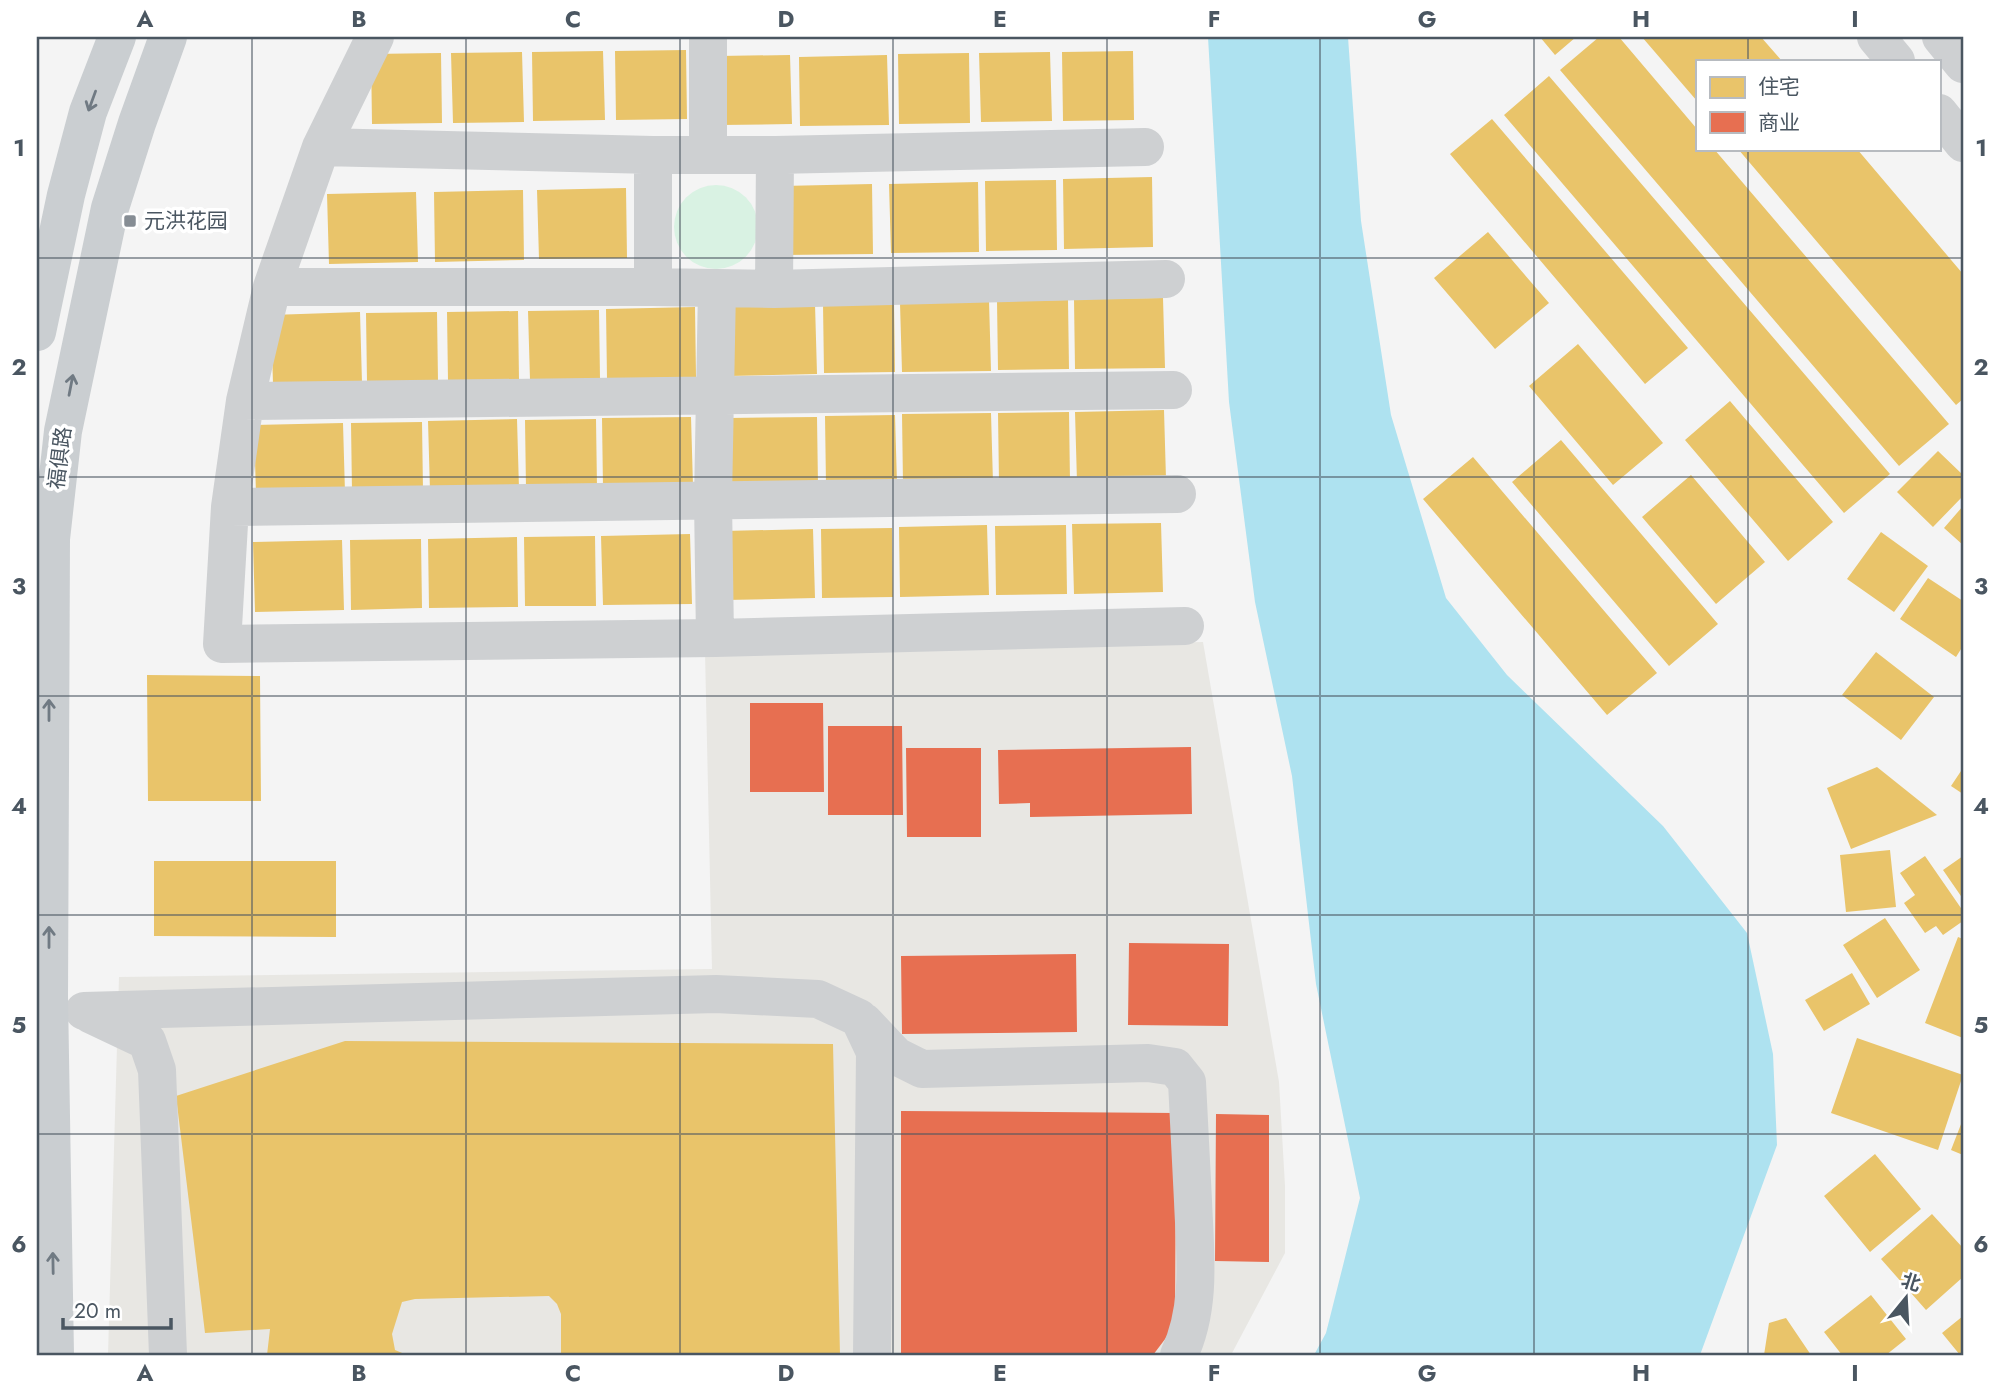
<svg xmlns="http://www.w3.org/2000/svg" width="2000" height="1392" viewBox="0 0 2000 1392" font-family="Jost,'Noto Sans SC',sans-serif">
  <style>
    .commercial { fill: #e8e7e3 }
    .green { fill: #d9f2e3 }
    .water { fill: #aee2f0 }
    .homes { fill: #e9c46a }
    .shops { fill: #e76f51 }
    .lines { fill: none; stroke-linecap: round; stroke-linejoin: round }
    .minor { stroke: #ced0d2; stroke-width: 38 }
    .major { stroke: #caced1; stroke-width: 38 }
    .oneway { stroke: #707a83 }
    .grid { fill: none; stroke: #4a5661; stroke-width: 2; stroke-opacity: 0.55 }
    .poi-dot { fill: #868d94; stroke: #fff; stroke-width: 2.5 }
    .labels { text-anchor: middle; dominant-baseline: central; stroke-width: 7; stroke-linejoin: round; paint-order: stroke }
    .poi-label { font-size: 21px; fill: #4a5661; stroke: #fff; text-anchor: start }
    .street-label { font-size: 21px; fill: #4a5661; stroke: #fff }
    .neatline { fill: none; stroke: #4a5661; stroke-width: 2.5 }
    .grid-label { font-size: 23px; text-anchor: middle; font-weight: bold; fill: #4a5661 }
  </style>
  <rect width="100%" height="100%" fill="#f4f4f4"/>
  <path class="commercial" d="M1203,642L1279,1082L1285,1186V1253L1231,1355H108L119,977L712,969L705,652Z"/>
  <path class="green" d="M674 227a42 42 0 1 1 84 0a42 42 0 1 1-84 0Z"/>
  <path class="water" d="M1208,37H1348L1361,221L1391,415L1446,598L1507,675L1663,826L1747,933L1773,1054L1777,1145L1700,1355H1314L1326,1333L1360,1198L1316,984L1292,776L1255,602L1229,402Z"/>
  <path class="homes" d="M1540,37H1576L1555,55Z
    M1599,37H1619L1697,129V149H1714L1949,424L1899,466L1560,70Z
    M1642,37H1761L1782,61H1697V101Z
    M686,50L687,119L616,120L615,51Z
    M603,51L605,120L533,121L532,52Z
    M1133,51L1134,120L1063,121L1062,52Z
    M522,52L524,122L453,123L451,53Z
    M1050,52L1052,121L981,122L979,53Z
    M441,53L442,123L372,124L371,54Z
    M969,53L970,123L899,124L898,54Z
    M790,55L792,124L720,125L719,56Z
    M887,55L889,125L800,126L799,57Z
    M1549,76L1890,474L1844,513L1504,115Z
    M1492,119L1688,348L1645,384L1450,154Z
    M1738,149H1857L1963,274V399L1956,405Z
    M1152,177L1153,247L1064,249L1063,179Z
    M1056,180L1057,250L986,251L985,181Z
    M978,182L979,252L891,253L889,184Z
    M872,184L873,254L784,255L782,186Z
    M626,188L627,258L539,259L537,190Z
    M523,190L524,260L435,262L434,192Z
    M416,192L418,262L329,264L327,194Z
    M1488,232L1549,303L1495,349L1434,278Z
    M1163,298L1165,368L1075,369L1074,299Z
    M989,300L991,371L902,372L900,303Z
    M1068,300L1069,369L998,370L997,301Z
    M894,303L895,372L824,373L823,304Z
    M815,304L817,374L728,376L726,306Z
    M695,307L696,377L607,379L606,309Z
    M599,310L600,379L530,380L528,311Z
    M518,311L519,380L448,381L447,312Z
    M360,312L362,383L273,384L271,315Z
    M437,312L438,381L367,382L366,313Z
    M1578,344L1663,443L1613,485L1529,386Z
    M1730,401L1833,522L1788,561L1685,440Z
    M1164,410L1166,479L1077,482L1075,412Z
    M1069,412L1070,482L999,483L998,413Z
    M991,413L993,483L903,484L902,414Z
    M895,415L897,484L826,485L825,416Z
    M691,417L693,486L603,488L602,418Z
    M817,417L818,486L730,488L728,418Z
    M517,419L519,489L430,491L428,421Z
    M596,419L597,488L526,489L525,420Z
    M422,422L423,491L352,492L351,423Z
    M343,423L345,493L256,494L254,425Z
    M1561,440L1718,624L1669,666L1512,482Z
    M1938,451L1963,475V496L1933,527L1897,492Z
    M1473,457L1657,673L1607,715L1423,499Z
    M1691,475L1765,562L1716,604L1642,517Z
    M1963,506V545L1944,528Z
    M1161,523L1163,592L1074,594L1072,524Z
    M987,525L989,595L900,597L899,527Z
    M1066,525L1067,594L996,595L995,526Z
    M892,528L893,597L822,598L821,529Z
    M813,529L815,598L726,600L724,531Z
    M1881,532L1928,566L1894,612L1847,579Z
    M690,534L692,604L603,605L601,536Z
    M595,536L596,606H525L524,537Z
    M517,537L518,607L429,608L428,539Z
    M421,539L422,608L351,610L350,540Z
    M342,540L344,610L255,612L253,542Z
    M1928,578L1963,601V646L1956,657L1900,619Z
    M1876,652L1934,697L1901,740L1842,695Z
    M147,675L260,676L261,801H148Z
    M1877,767L1937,815L1851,849L1827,788Z
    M1963,768V794L1951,786Z
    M1890,850L1896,907L1846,912L1840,855Z
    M1925,856L1963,911V921L1943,935L1936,926L1925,933L1904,903L1915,895L1900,873Z
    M1963,856V899L1943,870Z
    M154,861H336V937L154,936Z
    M1885,918L1920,970L1877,998L1843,945Z
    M1958,937L1963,939V1038L1925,1023Z
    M1852,973L1870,1004L1824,1031L1805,1000Z
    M1857,1038L1963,1075L1938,1150L1831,1113Z
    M345,1041L833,1044L840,1355H561V1314L557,1304L549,1296L415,1299L402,1302L392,1334L395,1350L407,1355H267L270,1329L205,1333L176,1096Z
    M1963,1119V1155L1951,1150Z
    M1875,1154L1921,1209L1870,1252L1824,1196Z
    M1932,1214L1963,1248V1277L1926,1310L1881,1259Z
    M1871,1295L1906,1339L1886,1355H1842L1824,1332Z
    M1963,1316V1355H1960L1942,1333Z
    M1786,1318L1811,1355H1764L1769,1323Z"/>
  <path class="shops" d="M750,703H823L824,792H750Z
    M828,726H902L903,815H828Z
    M1191,747L1192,814L1030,817V803L999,804L998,750Z
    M906,748H981V837H907Z
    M1129,943L1229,944L1228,1026L1128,1025Z
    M1076,954L1077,1032L902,1034L901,956Z
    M901,1111L1176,1113L1175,1326L1153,1355H901Z
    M1216,1114L1269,1115V1262L1215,1261Z"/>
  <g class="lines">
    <path class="minor" d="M375,37L321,147L272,287L245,401L230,507L222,644L715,638L1185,626
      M708,37V155
      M1876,37L1896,61
      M1941,37L1963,64
      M1939,113L1963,143
      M321,147L653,155
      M775,155L774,289L653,287V155H775L1145,147
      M272,287H653
      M774,289L1166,279
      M245,401L1173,390
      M230,507L1177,494
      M715,638L713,500L717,288
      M84,1011L716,994L818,999L859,1018L875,1052L872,1355
      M90,1014L147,1041L157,1070L168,1355
      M864,1022L896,1056L922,1069L1148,1063L1175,1067L1187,1082C1189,1122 1191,1162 1193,1201C1195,1252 1202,1307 1179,1355"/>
    <path class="major" d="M37,332L66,195L88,112L117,37
      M55,1355L49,997L51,539L63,431L110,208L137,123L168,37"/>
  </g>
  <defs><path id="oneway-shaft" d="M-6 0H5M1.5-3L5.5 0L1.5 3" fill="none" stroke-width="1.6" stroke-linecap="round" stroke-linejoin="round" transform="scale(1.75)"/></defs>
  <g class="oneway">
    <use href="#oneway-shaft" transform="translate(92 101) rotate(110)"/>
    <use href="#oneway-shaft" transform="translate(71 385) rotate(-79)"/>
    <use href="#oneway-shaft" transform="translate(49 710) rotate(-90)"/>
    <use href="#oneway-shaft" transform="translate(49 937) rotate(-90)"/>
    <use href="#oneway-shaft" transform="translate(53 1263) rotate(-91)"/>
  </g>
  <path class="grid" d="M252,37V1355M466,37V1355M680,37V1355M893,37V1355M1107,37V1355M1320,37V1355M1534,37V1355M1748,37V61M1748,149V1355M37,258H1963M37,477H1963M37,696H1963M37,915H1963M37,1134H1963"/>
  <rect class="poi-dot" x="123" y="214" width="14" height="14" rx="3.5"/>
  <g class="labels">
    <g class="poi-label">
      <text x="144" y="221">元洪花园</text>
    </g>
    <g class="street-label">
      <text transform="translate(60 458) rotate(-83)">福俱路</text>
    </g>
  </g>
  <rect width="2000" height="1392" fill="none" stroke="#ffffff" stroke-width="77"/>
  <rect x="1696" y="60" width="245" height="91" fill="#ffffff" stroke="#b7bbc0" stroke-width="2"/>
  <rect x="1710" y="77" width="35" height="21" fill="#e9c46a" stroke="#b7bbc0" stroke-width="2"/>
  <text x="1758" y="94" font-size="21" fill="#4a5661">住宅</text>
  <rect x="1710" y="112" width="35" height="21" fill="#e76f51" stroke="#b7bbc0" stroke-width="2"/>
  <text x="1758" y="130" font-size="21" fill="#4a5661">商业</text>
  <g transform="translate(1906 1298) rotate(18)" stroke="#ffffff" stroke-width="5" paint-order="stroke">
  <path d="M0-5L12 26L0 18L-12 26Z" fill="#4a5661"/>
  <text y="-10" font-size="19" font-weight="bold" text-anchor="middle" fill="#4a5661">北</text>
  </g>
  <path d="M63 1318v10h108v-10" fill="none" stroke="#4a5661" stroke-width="3.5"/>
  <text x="74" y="1318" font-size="21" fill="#4a5661" stroke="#ffffff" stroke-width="5" paint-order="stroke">20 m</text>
  <rect x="38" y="38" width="1924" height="1316" class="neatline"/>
  <g class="grid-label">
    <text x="145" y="27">A</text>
    <text x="359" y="27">B</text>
    <text x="573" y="27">C</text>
    <text x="786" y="27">D</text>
    <text x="1000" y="27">E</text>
    <text x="1214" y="27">F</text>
    <text x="1427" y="27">G</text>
    <text x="1641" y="27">H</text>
    <text x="1855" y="27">I</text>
    <text x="19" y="156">1</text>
    <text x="1981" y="156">1</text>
    <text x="19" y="375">2</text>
    <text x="1981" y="375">2</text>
    <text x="19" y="594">3</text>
    <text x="1981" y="594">3</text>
    <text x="19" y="814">4</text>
    <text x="1981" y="814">4</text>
    <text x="19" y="1033">5</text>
    <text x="1981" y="1033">5</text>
    <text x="19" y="1252">6</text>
    <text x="1981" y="1252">6</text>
    <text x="145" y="1381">A</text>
    <text x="359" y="1381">B</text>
    <text x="573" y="1381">C</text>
    <text x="786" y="1381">D</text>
    <text x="1000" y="1381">E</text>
    <text x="1214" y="1381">F</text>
    <text x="1427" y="1381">G</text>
    <text x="1641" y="1381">H</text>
    <text x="1855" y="1381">I</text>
  </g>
</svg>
